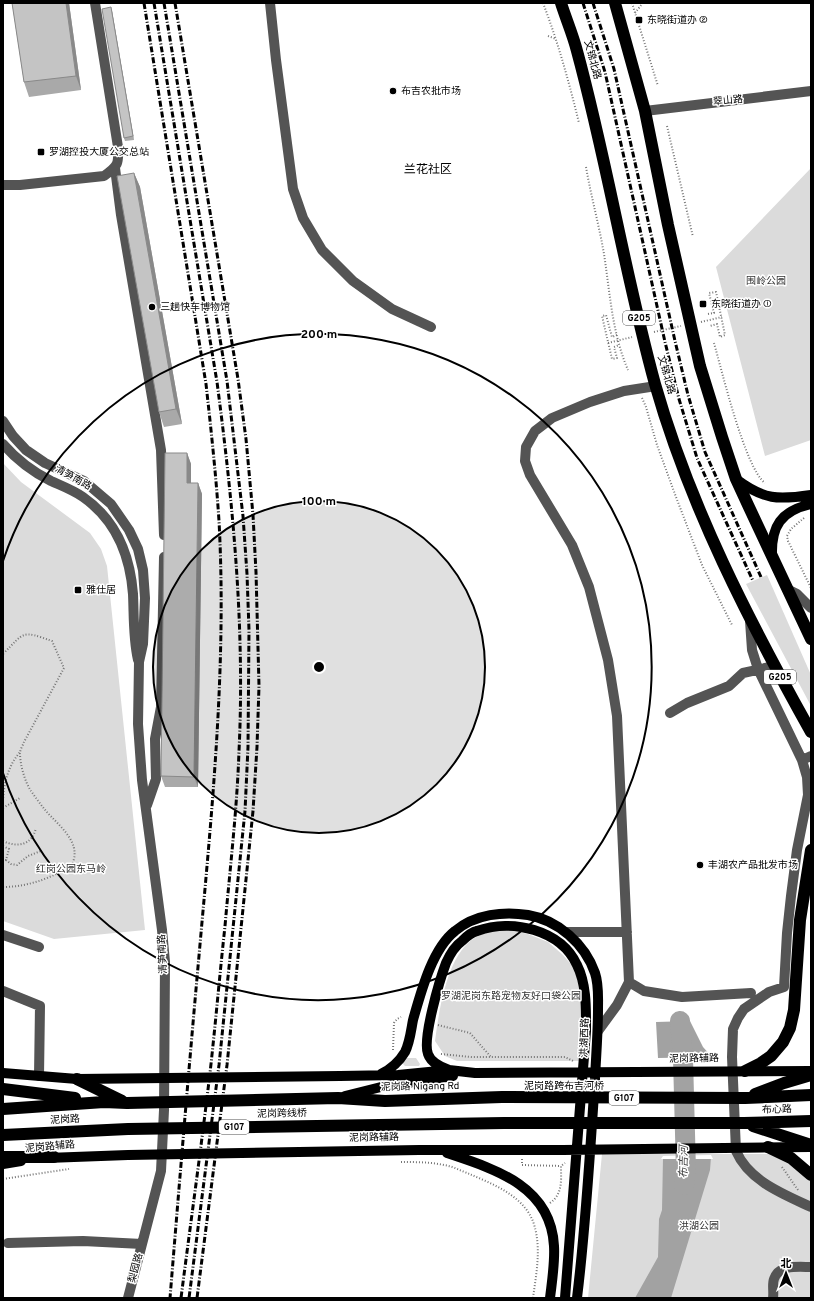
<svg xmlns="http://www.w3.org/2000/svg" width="814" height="1301" viewBox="0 0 814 1301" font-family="Overpass,'Noto Sans SC',sans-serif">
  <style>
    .green { fill: #dbdbdb }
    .water { fill: #a2a2a2 }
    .pier { fill: #fff }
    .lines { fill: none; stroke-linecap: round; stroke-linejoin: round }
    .river { stroke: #a2a2a2; stroke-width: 20 }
    .path { stroke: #767676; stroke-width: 2; stroke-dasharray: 1 2; stroke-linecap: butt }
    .minor { stroke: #545454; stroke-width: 10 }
    .major { stroke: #000; stroke-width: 10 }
    .highway { stroke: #000; stroke-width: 12 }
    .rail { stroke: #000; stroke-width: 3; stroke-dasharray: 6 2 1 2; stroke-linecap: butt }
    .wall { fill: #a9a9a9 }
    .shaded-wall { fill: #898989 }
    .building { fill: #c4c4c4; stroke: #898989 }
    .ring { fill: none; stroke: #000; stroke-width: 2 }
    .poi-dot { fill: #000; stroke: #fff; stroke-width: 1.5 }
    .labels { text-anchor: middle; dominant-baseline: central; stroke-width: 3; stroke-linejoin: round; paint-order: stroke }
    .shield { fill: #fff; stroke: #4c4c4c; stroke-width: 1 }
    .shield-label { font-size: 9px; font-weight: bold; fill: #000 }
    .poi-label { font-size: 10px; fill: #000; stroke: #fff; text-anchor: start }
    .street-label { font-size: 10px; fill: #000; stroke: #fff }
    .park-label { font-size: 10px; fill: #323232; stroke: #fff }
    .water-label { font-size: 11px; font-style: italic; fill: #434343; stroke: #fff }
    .quarter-label { font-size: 12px; fill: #000; stroke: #fff }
    .centre { fill: #000; stroke: #fff; stroke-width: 2 }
    .ring-label { font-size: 12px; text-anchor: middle; font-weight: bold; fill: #000; stroke: #fff; stroke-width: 3; stroke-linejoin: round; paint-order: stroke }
  </style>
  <rect width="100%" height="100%" fill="#fff"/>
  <path class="green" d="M811,168V440L765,456L716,267Z
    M3,463L21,482L90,533L101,549L107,566L145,930L54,939L3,921Z
    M767,575L811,675V706L746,584Z
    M510,930L528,934L548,942L563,955L575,969L582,999L580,1061H457L445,1056L435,1041C439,1011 447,953 476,937C486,931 498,931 510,930Z
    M406,1058H416L420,1064L419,1066H405L401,1062Z
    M602,1154H780L811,1174V1298H588Z"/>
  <path class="water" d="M690,1021L703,1047L712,1057L658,1058L656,1022Z
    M711,1157L710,1170L671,1298H635L658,1257L659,1219L662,1210L663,1158Z"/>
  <path class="pier" d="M711,1155L713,1159H661L663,1156Z"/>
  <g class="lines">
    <path class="river" d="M680,1021L683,1058L686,1171L684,1185"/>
    <path class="path" d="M543,3C558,42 569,82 579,123
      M632,3L658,86
      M635,13L642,4
      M548,36L556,39
      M667,126L693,237
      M586,167C591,196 599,225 604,254C610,293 612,333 628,370
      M708,314L714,313L709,293L716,292L725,335L720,337L717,324L710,326
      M701,322L722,317
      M654,332L681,326
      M617,335L612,337L606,315L602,316L612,359L617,358L614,347L619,345
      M608,343L632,337
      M714,343C722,371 745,468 765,483
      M642,398L646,407L657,445L676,497L702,565L732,625
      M804,518L791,529L787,536L788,541L811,588
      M3,654C25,632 21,630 52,641L64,668L24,742C23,745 20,750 20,753C20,765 25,782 31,791C36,798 41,805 46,811C57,824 81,841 73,862C70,868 62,872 56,874C40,882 21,887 3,887
      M3,801C4,783 8,766 20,752
      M3,808L20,798
      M3,841C18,848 32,845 36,828
      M3,846L9,849L6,860H3
      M6,860L11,864L17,865L28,856L41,851
      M438,1025L470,1033L491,1057
      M393,1050L394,1023L397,1019L401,1017
      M441,1054L471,1057H565L573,1061
      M522,1159V1165L561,1166
      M401,1162C415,1162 430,1162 444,1165C452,1166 459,1170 467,1173C493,1184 528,1197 535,1228C541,1251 536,1275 533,1298
      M782,1167L798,1190
      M3,1179L69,1169
      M550,1203C563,1194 561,1180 561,1166L565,1163"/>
    <path class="minor" d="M270,3L276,60L293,189L303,218L322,250L353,281L392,309L431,327
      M645,111L811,91
      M115,168L121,215L161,450L164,535
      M3,185H20L104,176C118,166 119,164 118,147L95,3
      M3,421L13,436L26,450L45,463L84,481L111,504L129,530L138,549L143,570L145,598L143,644L139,662L138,724L142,780L162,930L165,962L164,1110L161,1171L128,1298
      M3,444C17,460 33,472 51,481C62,486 73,490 83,497C116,520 130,555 133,594C134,616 133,638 138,660
      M787,589L797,594L811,608
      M750,621L752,650L758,669L802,760L807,777L808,795L797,850L791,896L787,933L784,987L769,992L744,1009L738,1018L733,1029L732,1057L736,1151C749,1181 783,1194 811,1207
      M670,713L687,703L729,686L743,673L774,666
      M802,760L811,756
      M147,805L156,779L155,739L161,707L164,557
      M567,932H627
      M3,935L39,947
      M629,982L644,991L682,997L751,993
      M3,991L40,1006L39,1076
      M598,1031L617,1005L629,982L617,716L608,660L589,587L572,545L530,475L525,461L526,447L535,431L552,418L590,402L624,391L656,386
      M8,1243L83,1241L142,1244
      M773,1298C774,1292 772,1284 774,1279C779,1264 799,1267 811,1267"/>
    <path class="major" d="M736,479C764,500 778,500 811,495
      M772,556C771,526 781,511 811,504
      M449,1070C441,1067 431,1063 428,1054C422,1039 440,979 446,963C450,954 455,946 462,941C466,937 472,932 477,931C512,918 561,930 577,965C587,985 586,1010 586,1031L565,1298
      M3,1073L77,1079L340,1076L398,1075L449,1070L475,1073L811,1071
      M381,1074C391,1069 399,1062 405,1052C410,1042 411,1030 413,1020C421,992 432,949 455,931C475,914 504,911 528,915C558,920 585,944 595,973C599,985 598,997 598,1009C598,1033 596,1056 595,1079C590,1152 586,1225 577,1298
      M345,1096L381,1087L453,1076
      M447,1153C495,1169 551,1186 554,1246C555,1263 552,1281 550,1298
      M47,1158L128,1155L419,1150H563L810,1147
      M3,1164L21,1161"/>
    <path class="highway" d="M561,3C566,19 573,35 577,51C607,161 625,275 655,384C690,507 749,621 811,732
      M615,3L645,111L668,225L700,366L722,437L736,479L748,505L811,639
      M745,1071L761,1063L771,1056L783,1042L790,1028L794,1010L800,920L811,850
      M77,1079L122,1101
      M3,1089L75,1098
      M755,1094L784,1083L811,1075
      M3,1109L104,1102L127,1103L338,1098L385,1101L502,1097L745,1098L811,1095
      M753,1126L811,1145
      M3,1135L128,1129L504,1123H744L811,1121
      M768,1147L791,1158L811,1175
      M3,1157H54"/>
    <path class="rail" d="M144,3L206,384C211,429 216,475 219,521C227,670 211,819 198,967C188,1078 179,1188 170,1298
      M154,3L217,382C233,504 245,627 239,751C237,810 230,868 225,926C220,972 216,1018 211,1064C202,1142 191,1220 181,1298
      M164,3L227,381L243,516L247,574L249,630L248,747L245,811L219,1065L189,1298
      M175,3L238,379L246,439L253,515L256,572L259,686L257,747L253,811L227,1065L197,1298
      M583,3L605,72L665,342L679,399L697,458L753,581
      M593,3L614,69L675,341L688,395L705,452L761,577"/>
  </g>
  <path class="wall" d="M12,3H69L81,90L29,97L24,82Z
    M111,7L112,11L134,140L125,141L124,138Z
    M134,173L140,187L182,424L164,427L159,412Z
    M187,453L191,464V483H198L202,494L198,787H165L161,776Z"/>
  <path class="shaded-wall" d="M66,3H69L81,90L76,76Z
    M111,7L112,11L134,140L133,136Z
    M134,173L140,187L182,424L176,409Z
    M187,453L191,464V494L187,483Z
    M198,483L202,494L198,787L194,777Z"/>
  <path class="building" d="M12,3H66L76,76L24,82Z
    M111,7L133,136L124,138L102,9Z
    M134,173L176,409L159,412L117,176Z
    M165,453H187V483H198L194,777L161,776Z"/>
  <circle cx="319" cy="667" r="166" fill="#000" fill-opacity=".12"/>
  <g class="ring">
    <circle cx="319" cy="667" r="166"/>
    <path d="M3 561A333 333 0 1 1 3 773"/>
  </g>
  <g class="poi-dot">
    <rect x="635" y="16" width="8" height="8" rx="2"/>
    <circle cx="393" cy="91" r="4"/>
    <rect x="37" y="148" width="8" height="8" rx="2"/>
    <rect x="699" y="300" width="8" height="8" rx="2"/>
    <circle cx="152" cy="307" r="4"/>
    <rect x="74" y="586" width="8" height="8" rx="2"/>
    <circle cx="700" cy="865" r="4"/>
  </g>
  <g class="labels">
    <g class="shield">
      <rect x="623" y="311" width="32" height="14" rx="3"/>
      <rect x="764" y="670" width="32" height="14" rx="3"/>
      <rect x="609" y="1091" width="30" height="14" rx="3"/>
      <rect x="219" y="1120" width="30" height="14" rx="3"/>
    </g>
    <g class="shield-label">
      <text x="639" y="318">G205</text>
      <text x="780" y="677">G205</text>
      <text x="624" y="1098">G107</text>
      <text x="234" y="1127">G107</text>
    </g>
    <g class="poi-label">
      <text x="647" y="20">东晓街道办 ②</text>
      <text x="401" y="91">布吉农批市场</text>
      <text x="49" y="152">罗湖控投大厦公交总站</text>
      <text x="711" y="304">东晓街道办 ①</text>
      <text x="160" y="307">三趟快车博物馆</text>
      <text x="86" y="590">雅仕居</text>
      <text x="708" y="865">丰湖农产品批发市场</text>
    </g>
    <g class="street-label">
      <text transform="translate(592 60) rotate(75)">文锦北路</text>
      <text transform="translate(728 101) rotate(-6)">翠山路</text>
      <text transform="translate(666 375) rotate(74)">文锦北路</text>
      <text transform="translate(73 478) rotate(29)">清笋南路</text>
      <text transform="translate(163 954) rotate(-93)">清笋南路</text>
      <text transform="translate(585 1038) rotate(-88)">洪湖西路</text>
      <text transform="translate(694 1059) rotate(-1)">泥岗路辅路</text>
      <text x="564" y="1086">泥岗路跨布吉河桥</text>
      <text transform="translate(420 1087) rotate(-1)">泥岗路 Nigang Rd</text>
      <text transform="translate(777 1110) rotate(-2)">布心路</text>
      <text transform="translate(282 1114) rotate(-1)">泥岗跨线桥</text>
      <text transform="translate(65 1120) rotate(-3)">泥岗路</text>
      <text transform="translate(374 1138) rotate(-1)">泥岗路辅路</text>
      <text transform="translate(50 1147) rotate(-5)">泥岗路辅路</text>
      <text transform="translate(136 1268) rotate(-75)">梨园路</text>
    </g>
    <g class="park-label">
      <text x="766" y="281">围岭公园</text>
      <text x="71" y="869">红岗公园东马岭</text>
      <text x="511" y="996">罗湖泥岗东路宠物友好口袋公园</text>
      <text x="699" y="1226">洪湖公园</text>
    </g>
    <g class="water-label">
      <text transform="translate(684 1162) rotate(-89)">布吉河</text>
    </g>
    <g class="quarter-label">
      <text x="428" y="170">兰花社区</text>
    </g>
  </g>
  <circle cx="319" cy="667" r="6" class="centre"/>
  <g class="ring-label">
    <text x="319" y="338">200 m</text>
    <text x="319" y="505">100 m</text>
  </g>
  <rect width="814" height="1301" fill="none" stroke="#000000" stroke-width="8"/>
  <g transform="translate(786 1273)" stroke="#ffffff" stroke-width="3" paint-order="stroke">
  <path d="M0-3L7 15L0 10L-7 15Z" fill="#000000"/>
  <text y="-6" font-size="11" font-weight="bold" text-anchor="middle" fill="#000000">北</text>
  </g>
</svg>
